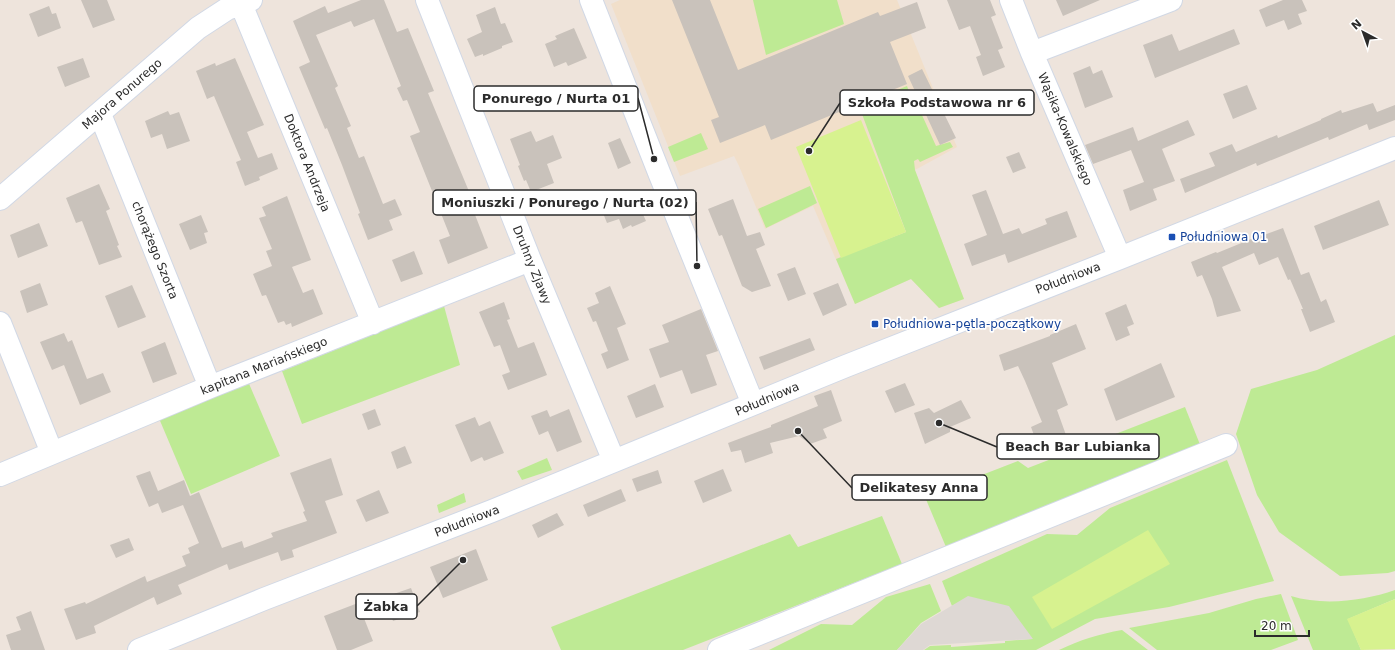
<svg xmlns="http://www.w3.org/2000/svg" width="1395" height="650" viewBox="0 0 1395 650" font-family="'DejaVu Sans',sans-serif">
  <style>
    .education { fill: #f1dfca }
    .green { fill: #beea94 }
    .pitch { fill: #d7f28f }
    .plaza { fill: #ded8d4 }
    .building { fill: #c9c2bb }
    .lines { fill: none; stroke-linecap: round; stroke-linejoin: round }
    .minor-casing { stroke: #d1d8e5; stroke-width: 24 }
    .minor { stroke: #fff; stroke-width: 22 }
    .transit-dot { fill: #1a4fb4; stroke: #fff; stroke-width: 1.5 }
    .labels { text-anchor: middle; dominant-baseline: central; stroke-width: 3.5; stroke-linejoin: round; paint-order: stroke }
    .street-label { font-size: 12px; fill: #2b2b2b; stroke: #fff }
    .transit-label { font-size: 12px; fill: #164399; stroke: #fff; text-anchor: start }
    .leader { fill: none; stroke: #2b2b2b; stroke-width: 1.5 }
    .callout-dot { fill: #2b2b2b; stroke: #fff; stroke-width: 1.5 }
    .callout { fill: #fff; stroke: #2b2b2b; stroke-width: 1.5 }
    .callout-label { font-size: 13px; text-anchor: middle; font-weight: bold; fill: #2b2b2b }
  </style>
  <rect width="100%" height="100%" fill="#eee4dc"/>
  <path class="education" d="M620,0H897L957,147L915,170L964,299L939,308L911,279L855,304L813,206L765,229L739,166L734,156L680,176L611,4Z"/>
  <path class="green" d="M753,0H837L844,24L766,55Z
    M907,86L914,105L917,104L936,146L950,142L953,147L920,162L918,159L914,161L915,170L964,299L939,308L911,279L855,304L836,259L906,232L859,106Z
    M701,133L708,149L674,162L668,147Z
    M810,186L817,203L766,228L758,209Z
    M444,306L460,365L302,424L282,371Z
    M1395,335V571L1388,573L1340,576L1279,532L1257,495L1236,434L1251,389L1317,370Z
    M247,379L280,456L191,494L158,416Z
    M1185,407L1201,447L946,547L925,497L1018,461L1028,468Z
    M547,458L552,470L522,480L517,471Z
    M1227,460L1274,581L1169,607L1095,619L1036,650H924L930,646L951,645V647L1005,643V641L1032,639L969,597L952,606L942,581L1047,534L1077,535L1110,508Z
    M464,493L466,502L439,513L437,505Z
    M882,516L902,564L683,650H561L551,627L790,534L798,547Z
    M930,584L941,611L921,623L897,650H769L821,624L852,625L886,597Z
    M1395,590V599L1348,619L1361,650H1313L1291,596C1323,606 1364,601 1395,590Z
    M1281,594L1298,640L1271,650H1157L1129,628L1209,613L1256,599Z
    M1122,630L1148,650H1059C1080,640 1099,634 1122,630Z"/>
  <path class="pitch" d="M861,120L906,232L841,258L796,147Z
    M1148,530L1170,564L1052,629L1032,597Z
    M1395,599V649L1361,650L1347,619Z"/>
  <path class="plaza" d="M968,596L1009,606L1033,639L930,645L923,650H897L921,624Z"/>
  <path class="building" d="M81,0H107L115,20L93,28Z
    M361,0H384L397,32L408,28L434,91L428,93L473,201L470,202L488,248L448,264L439,240L450,236L410,136L420,132L407,100L403,101L397,88L401,86L374,19L354,27L351,21L316,35L338,86L335,88L351,126L347,128L359,158L364,156L383,204L395,199L402,215L389,220L393,230L368,240L358,214L360,213L342,165L327,128L325,129L299,67L310,62L293,21L325,6L328,13Z
    M672,0H710L738,70L878,12L880,16L917,2L926,28L890,42L907,84L771,140L765,125L720,143L711,120L719,117Z
    M947,0H990L996,15L991,17L1003,48L998,50L1005,67L983,76L976,57L981,55L970,26L959,30Z
    M1056,0H1100L1063,16Z
    M1283,0H1302L1307,11L1298,14L1302,24L1288,30L1284,20L1266,27L1259,10Z
    M49,6L52,14L56,13L61,28L38,37L29,14Z
    M495,7L501,24L505,23L513,42L502,46V48L483,56V54L475,57L467,39L482,32L476,15Z
    M574,28L587,58L568,66L566,62L554,67L545,44L557,39L555,36Z
    M1234,29L1240,44L1155,78L1143,45L1172,34L1179,51Z
    M83,58L90,77L65,87L57,67Z
    M235,58L264,125L247,132L258,158L272,153L278,169L259,177L260,180L245,186L236,162L241,160L214,96L207,99L196,71L215,63L216,66Z
    M1090,66L1093,74L1102,70L1113,97L1085,108L1073,73Z
    M922,69L956,138L940,145L908,76Z
    M1247,85L1257,109L1233,119L1223,94Z
    M1373,103L1377,112L1395,105V120L1369,130L1367,124L1329,140L1328,137L1257,166L1256,163L1185,193L1180,179L1215,166L1209,153L1232,144L1236,152L1277,135L1278,138L1321,120V119L1341,110L1342,113Z
    M168,111L170,115L179,112L190,141L167,149L162,134L151,138L145,121Z
    M1188,120L1195,135L1162,149L1175,181L1153,189L1157,200L1130,211L1123,190L1144,182L1131,150L1093,164L1085,145L1133,127L1138,141Z
    M531,131L536,142L553,135L562,158L547,164L554,183L531,192L526,180L524,181L518,166L520,165L510,139Z
    M620,138L631,163L618,169L608,143Z
    M1019,152L1026,168L1013,173L1006,157Z
    M99,184L110,209L106,211L119,245L117,246L122,257L99,265L82,221L76,223L66,198Z
    M986,190L1003,234L1019,228L1022,234L1047,224L1045,219L1067,211L1077,237L1008,263L1005,254L972,266L964,244L987,235L972,195Z
    M633,192L646,221L632,227L631,225L623,229L619,219L607,223L601,208L613,204L611,201Z
    M287,196L311,260L292,267L303,293L313,289L323,314L292,327L291,323L286,325L284,321L278,323L266,295L262,296L253,274L272,266L266,251L272,249L259,218L266,216L262,207Z
    M733,199L747,236L760,232L765,245L756,249L771,286L752,292L742,286L722,235L719,236L708,209Z
    M1379,200L1389,225L1323,250L1314,226Z
    M201,215L208,232L204,233L207,243L190,250L179,224Z
    M39,223L48,246L18,258L10,235Z
    M1283,228L1301,275L1288,280L1278,257L1259,265L1254,253L1222,267L1241,311L1217,317L1212,299L1202,275L1197,277L1191,262L1216,252L1217,253L1261,235V236Z
    M414,251L423,274L401,282L392,260Z
    M795,267L806,294L788,301L777,274Z
    M1309,272L1321,302L1326,299L1335,322L1310,332L1301,309H1303L1290,279Z
    M40,283L48,305L27,313L20,291Z
    M838,283L847,305L823,316L813,293Z
    M132,285L146,317L118,328L105,296Z
    M610,286L626,324L617,328L629,360L607,369L601,354L608,351L596,321L593,322L587,308L599,303L595,293Z
    M504,302L510,319L507,320L518,348L534,342L547,375L508,390L502,375L510,372L500,345L494,347L479,312Z
    M1126,304L1134,324L1127,327L1130,335L1116,341L1105,313Z
    M701,309L718,351L706,355L717,385L691,394L682,370L660,378L649,349L669,342L662,325Z
    M1076,324L1086,349L1052,363L1068,405L1057,410L1066,435L1038,446L1031,427L1042,422L1025,381L1018,366L1004,371L999,355L1050,336V335Z
    M64,333L68,342L72,340L87,379L103,373L111,392L80,405L64,365L52,370L40,342Z
    M810,338L815,350L764,370L759,357Z
    M165,342L177,374L153,383L141,352Z
    M1161,363L1175,397L1116,421L1104,389Z
    M905,383L915,405L895,413L885,391Z
    M655,384L664,407L636,418L627,396Z
    M831,390L842,421L823,429L827,438L810,444L799,436L770,443L773,453L745,463L741,450L731,452L728,443L771,427V425L818,406L814,396Z
    M961,400L971,418L950,427V432L925,444L914,413L929,408L934,413Z
    M375,409L381,425L368,430L362,414Z
    M569,409L582,442L557,452L548,431L539,435L531,416L547,410L550,417Z
    M475,417L479,426L490,421L504,453L484,461L482,457L471,462L455,425Z
    M405,446L412,463L397,469L391,452Z
    M331,458L343,495L325,501L337,533L292,550L294,557L281,561L278,552L229,570L227,564L178,585L182,594L157,605L154,597L94,626L96,633L76,640L64,609L85,602L86,604L145,576L147,582L186,566L182,556L190,553L188,548L199,543L183,505L162,513L158,503L149,507L136,476L150,471L158,491L184,480L190,496L199,492L222,548L242,541L244,548L273,537L271,533L307,521L303,512L305,511L290,473Z
    M723,469L732,491L703,503L694,481Z
    M658,470L662,483L637,492L632,479Z
    M621,489L626,501L588,517L583,505Z
    M379,490L389,513L366,522L356,500Z
    M557,513L564,525L538,538L532,525Z
    M129,538L134,550L116,558L110,545Z
    M476,549L488,580L443,598L430,567Z
    M411,588L420,612L393,621L385,597Z
    M358,603L373,641L351,650H337L324,616Z
    M31,611L45,650H11L6,635L21,630L16,617Z"/>
  <g class="lines">
    <g class="minor-casing">
      <path id="minor" d="M427,0L530,260L614,461
        M591,0L660,175L753,404
        M1011,0L1032,53L1120,258
        M241,4L373,323
        M1032,53L1171,0
        M100,114L210,387
        M0,199L198,28L227,9L251,0
        M0,323L52,453
        M0,475L210,387L530,260
        M139,650L264,599L492,511L846,366L1120,258L1395,148
        M719,650L1226,445"/>
    </g>
    <use href="#minor" class="minor"/>
  </g>
  <g class="transit-dot">
    <rect x="1168" y="233" width="8" height="8" rx="2"/>
    <rect x="871" y="320" width="8" height="8" rx="2"/>
  </g>
  <g class="labels">
    <g class="street-label">
      <text transform="translate(122 94) rotate(-41)">Majora Ponurego</text>
      <text transform="translate(1065 129) rotate(67)">Wąsika-Kowalskiego</text>
      <text transform="translate(307 163) rotate(68)">Doktora Andrzeja</text>
      <text transform="translate(155 250) rotate(68)">chorążego Szorta</text>
      <text transform="translate(532 265) rotate(68)">Druhny Zjawy</text>
      <text transform="translate(1068 278) rotate(-21)">Południowa</text>
      <text transform="translate(264 366) rotate(-22)">kapitana Mariańskiego</text>
      <text transform="translate(767 399) rotate(-23)">Południowa</text>
      <text transform="translate(467 521) rotate(-21)">Południowa</text>
    </g>
    <g class="transit-label">
      <text x="1180" y="237">Południowa 01</text>
      <text x="883" y="324">Południowa-pętla-początkowy</text>
    </g>
  </g>
  <path class="leader" d="M654 159L638 98M809 151L840 103M697 266L696 202M939 423L997 447M798 431L852 488M463 560L417 606"/>
  <g class="callout-dot">
    <circle cx="654" cy="159" r="4"/>
    <circle cx="809" cy="151" r="4"/>
    <circle cx="697" cy="266" r="4"/>
    <circle cx="939" cy="423" r="4"/>
    <circle cx="798" cy="431" r="4"/>
    <circle cx="463" cy="560" r="4"/>
  </g>
  <g class="callout">
    <rect x="474" y="86" width="164" height="25" rx="4"/>
    <rect x="840" y="90" width="194" height="25" rx="4"/>
    <rect x="433" y="190" width="263" height="25" rx="4"/>
    <rect x="997" y="434" width="162" height="25" rx="4"/>
    <rect x="852" y="475" width="135" height="25" rx="4"/>
    <rect x="356" y="594" width="61" height="25" rx="4"/>
  </g>
  <g class="callout-label">
    <text x="556" y="103">Ponurego / Nurta 01</text>
    <text x="937" y="107">Szkoła Podstawowa nr 6</text>
    <text x="565" y="207">Moniuszki / Ponurego / Nurta (02)</text>
    <text x="1078" y="451">Beach Bar Lubianka</text>
    <text x="919" y="492">Delikatesy Anna</text>
    <text x="386" y="611">Żabka</text>
  </g>
  <g transform="translate(1363 32) rotate(319)" stroke="#ffffff" stroke-width="3" paint-order="stroke">
  <path d="M0-3L7 15L0 10L-7 15Z" fill="#2b2b2b"/>
  <text y="-6" font-size="11" font-weight="bold" text-anchor="middle" fill="#2b2b2b">N</text>
  </g>
  <path d="M1255 630v6h54v-6" fill="none" stroke="#2b2b2b" stroke-width="2"/>
  <text x="1261" y="630" font-size="12" fill="#2b2b2b" stroke="#ffffff" stroke-width="3" paint-order="stroke">20 m</text>
</svg>
